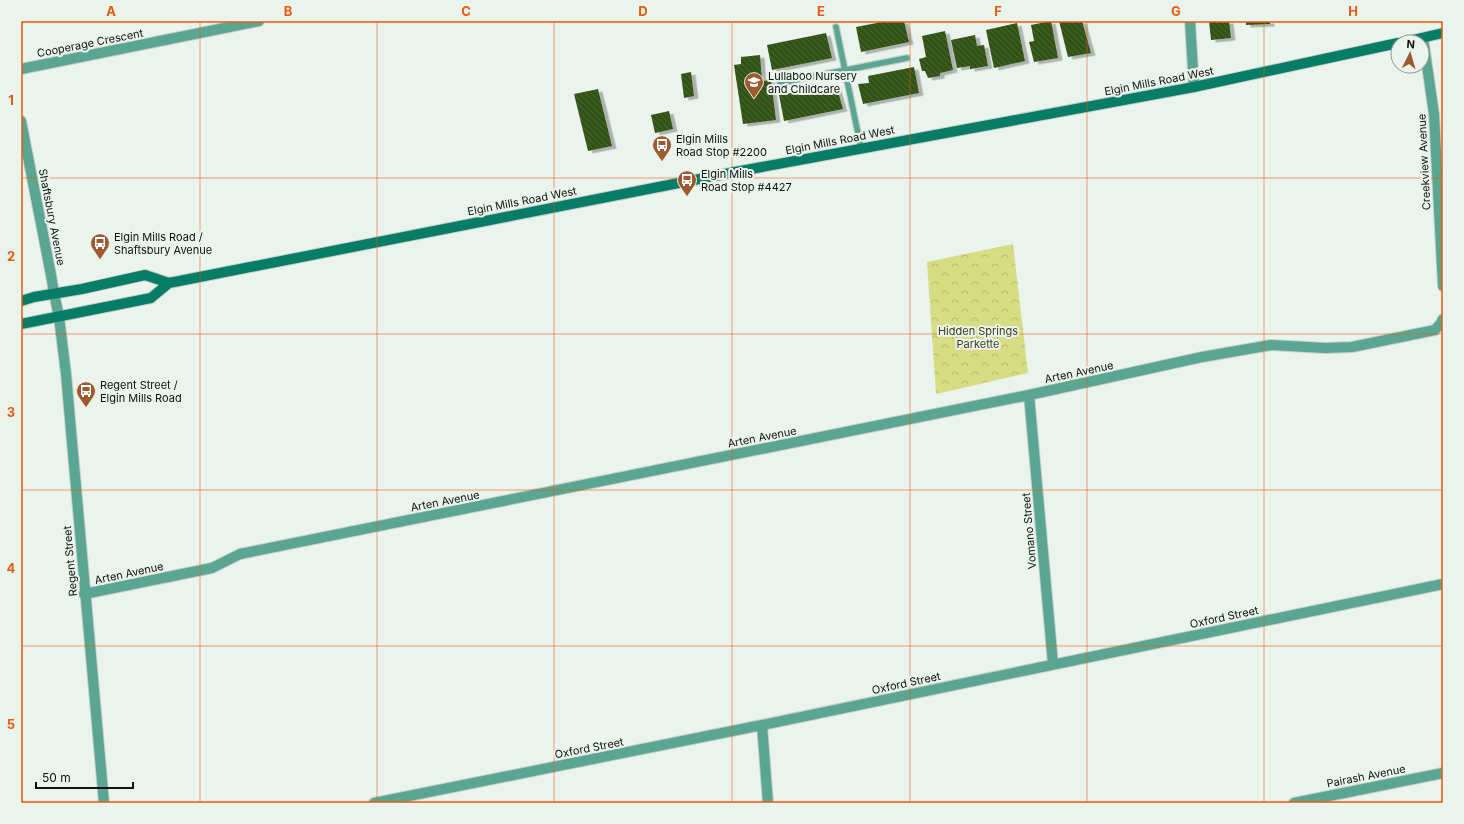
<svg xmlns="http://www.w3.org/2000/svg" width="1464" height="824" viewBox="0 0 1464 824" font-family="Inter,sans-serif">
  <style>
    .park { fill: url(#park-crowns) }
    .building { fill: url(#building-back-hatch); filter: url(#shadow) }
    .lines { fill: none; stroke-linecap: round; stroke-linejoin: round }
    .service-casing { stroke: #c7d0c9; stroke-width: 8 }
    .minor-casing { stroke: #c7d0c9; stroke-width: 12 }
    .tertiary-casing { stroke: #c7d0c9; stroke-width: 12 }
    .secondary-casing { stroke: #c7d0c9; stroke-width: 12 }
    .service { stroke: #5ba692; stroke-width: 5.5 }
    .minor { stroke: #5ba692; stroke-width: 10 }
    .tertiary { stroke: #5ba692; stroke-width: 10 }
    .secondary { stroke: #077c67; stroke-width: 10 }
    .grid { fill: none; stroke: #e8590c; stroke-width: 1; stroke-opacity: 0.55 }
    .labels { text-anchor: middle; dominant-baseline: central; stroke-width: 4; stroke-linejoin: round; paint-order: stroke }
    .street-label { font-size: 11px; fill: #0e110f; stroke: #eaf4ed }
    .poi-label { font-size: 11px; fill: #0e110f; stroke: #eaf4ed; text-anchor: start }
    .park-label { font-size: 11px; fill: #3b3e16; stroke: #eaf4ed }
    .neatline { fill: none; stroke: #e8590c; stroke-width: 1.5 }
    .grid-label { font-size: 13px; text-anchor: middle; font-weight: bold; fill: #e8590c }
  </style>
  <defs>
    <pattern id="park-crowns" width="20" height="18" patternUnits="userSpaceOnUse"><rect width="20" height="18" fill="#d6dd83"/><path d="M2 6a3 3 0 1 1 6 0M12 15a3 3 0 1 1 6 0" fill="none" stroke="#b6bd70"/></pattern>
    <pattern id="building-back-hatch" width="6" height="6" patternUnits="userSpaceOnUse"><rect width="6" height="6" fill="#325216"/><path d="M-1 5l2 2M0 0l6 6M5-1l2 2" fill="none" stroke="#4d6636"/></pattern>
    <filter id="shadow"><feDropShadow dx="4.5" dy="2.5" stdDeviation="0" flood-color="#0004"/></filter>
  </defs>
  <rect width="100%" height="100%" fill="#eaf4ed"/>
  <path class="park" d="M1013,244L1028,373L936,394L927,262Z"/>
  <path class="building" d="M887,21H904L909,42L861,52L856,27Z
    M1051,21L1058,58L1034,62L1029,42L1034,41L1031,25Z
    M1059,21H1082L1091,53L1068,57Z
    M1209,21H1229L1231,38L1211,40Z
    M1246,21H1270V24L1246,25Z
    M1017,23L1025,61L994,68L986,30Z
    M945,31L953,70L940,73V76L928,78L925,71H922L919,59L926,57L922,36Z
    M826,33L832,58L772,70L767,45Z
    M975,35L977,46L984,45L988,66L970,69V66L957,68L951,40Z
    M760,55L762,81L771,80L776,120L743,124L734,65L741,64V57Z
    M914,67L919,93L863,104L858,84L869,83L868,76Z
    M691,72L694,96L684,98L681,74Z
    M836,85L843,109L784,121L779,95Z
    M598,89L612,146L588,151L574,94Z
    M669,111L673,129L655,133L651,115Z"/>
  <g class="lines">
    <g class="service-casing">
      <path id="service" d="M836,27L861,148
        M780,83L907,58"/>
    </g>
    <g class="minor-casing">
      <path id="minor" d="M1190,21L1194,87
        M1423,38L1434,114L1443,286
        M21,69L259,21
        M54,293L59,317
        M1029,395L1053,664
        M84,594L212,568L240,554L1029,395L1202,357L1271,345L1325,348L1352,347L1435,330L1441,323L1443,319
        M762,725L768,803
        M374,803L762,725L1443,584
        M1294,803L1443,773"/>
    </g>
    <g class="tertiary-casing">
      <path id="tertiary" d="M21,121L51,275L54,293
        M59,317L66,374L104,803"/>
    </g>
    <g class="secondary-casing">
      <path id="secondary" d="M1404,42L1443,33
        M21,301L34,297L82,289L145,275L169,283L735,172L1194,87L1398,43
        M21,324L151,298L169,283"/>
    </g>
    <use href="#service" class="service"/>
    <use href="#minor" class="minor"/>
    <use href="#tertiary" class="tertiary"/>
    <use href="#secondary" class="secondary"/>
  </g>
  <path class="grid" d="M200,21V803M377,21V803M554,21V803M732,21V803M910,21V803M1087,21V803M1264,21V803M21,178H1443M21,334H1443M21,490H1443M21,646H1443"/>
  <defs>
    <g id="school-pin" transform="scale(1)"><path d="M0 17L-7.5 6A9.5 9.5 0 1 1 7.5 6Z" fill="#9f592e" stroke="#eaf4ed"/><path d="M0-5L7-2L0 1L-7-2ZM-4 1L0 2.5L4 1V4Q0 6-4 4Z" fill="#fff"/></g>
    <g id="bus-pin" transform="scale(1)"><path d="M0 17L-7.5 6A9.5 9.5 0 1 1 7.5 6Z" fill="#9f592e" stroke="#eaf4ed"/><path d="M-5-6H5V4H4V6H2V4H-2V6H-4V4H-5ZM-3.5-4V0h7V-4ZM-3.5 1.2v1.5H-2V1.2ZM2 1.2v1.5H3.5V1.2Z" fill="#fff"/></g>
  </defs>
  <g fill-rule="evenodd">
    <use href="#school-pin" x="754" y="82"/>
    <use href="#bus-pin" x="662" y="145"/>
    <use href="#bus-pin" x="687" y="180"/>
    <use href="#bus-pin" x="100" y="243"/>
    <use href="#bus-pin" x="86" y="391"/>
  </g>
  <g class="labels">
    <g class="street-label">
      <text transform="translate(90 43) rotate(-11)">Cooperage Crescent</text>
      <text transform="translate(1159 81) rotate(-11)">Elgin Mills Road West</text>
      <text transform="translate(840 140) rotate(-11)">Elgin Mills Road West</text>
      <text transform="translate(1424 162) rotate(-93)">Creekview Avenue</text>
      <text transform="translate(522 201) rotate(-11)">Elgin Mills Road West</text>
      <text transform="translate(52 217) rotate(79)">Shaftsbury Avenue</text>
      <text transform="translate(1079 372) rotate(-12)">Arten Avenue</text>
      <text transform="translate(762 437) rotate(-11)">Arten Avenue</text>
      <text transform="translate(445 501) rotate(-11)">Arten Avenue</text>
      <text transform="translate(1029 531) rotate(-95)">Vomano Street</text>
      <text transform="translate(70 561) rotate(-95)">Regent Street</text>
      <text transform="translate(129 573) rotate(-12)">Arten Avenue</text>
      <text transform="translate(1224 617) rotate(-12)">Oxford Street</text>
      <text transform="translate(906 683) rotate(-12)">Oxford Street</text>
      <text transform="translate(589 748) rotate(-11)">Oxford Street</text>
      <text transform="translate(1366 776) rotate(-11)">Pairash Avenue</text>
    </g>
    <g class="poi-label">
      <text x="768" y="76">Lullaboo Nursery<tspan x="768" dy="13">and Childcare</tspan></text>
      <text x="676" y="139">Elgin Mills<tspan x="676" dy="13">Road Stop #2200</tspan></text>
      <text x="701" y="174">Elgin Mills<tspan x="701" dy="13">Road Stop #4427</tspan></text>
      <text x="114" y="237">Elgin Mills Road /<tspan x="114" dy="13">Shaftsbury Avenue</tspan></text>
      <text x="100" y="385">Regent Street /<tspan x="100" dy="13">Elgin Mills Road</tspan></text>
    </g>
    <g class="park-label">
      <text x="978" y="331">Hidden Springs<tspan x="978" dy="13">Parkette</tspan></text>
    </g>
  </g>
  <rect width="1464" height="824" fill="none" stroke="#eaf4ed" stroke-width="44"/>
  <g transform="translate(1410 54) rotate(5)"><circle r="19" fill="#eaf4ed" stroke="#929994"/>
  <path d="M0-3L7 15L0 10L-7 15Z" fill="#9f592e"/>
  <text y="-6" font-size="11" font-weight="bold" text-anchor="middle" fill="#0e110f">N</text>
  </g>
  <path d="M36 782v6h97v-6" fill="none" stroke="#0e110f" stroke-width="2"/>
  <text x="42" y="782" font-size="12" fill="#0e110f" stroke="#eaf4ed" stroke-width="3" paint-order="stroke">50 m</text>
  <rect x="22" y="22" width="1420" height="780" class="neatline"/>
  <g class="grid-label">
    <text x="111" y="16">A</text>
    <text x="288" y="16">B</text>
    <text x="466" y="16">C</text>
    <text x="643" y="16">D</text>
    <text x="821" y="16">E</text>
    <text x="998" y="16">F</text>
    <text x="1176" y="16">G</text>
    <text x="1353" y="16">H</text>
    <text x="11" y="105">1</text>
    <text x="11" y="261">2</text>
    <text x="11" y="417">3</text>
    <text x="11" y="573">4</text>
    <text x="11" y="729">5</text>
  </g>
</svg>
